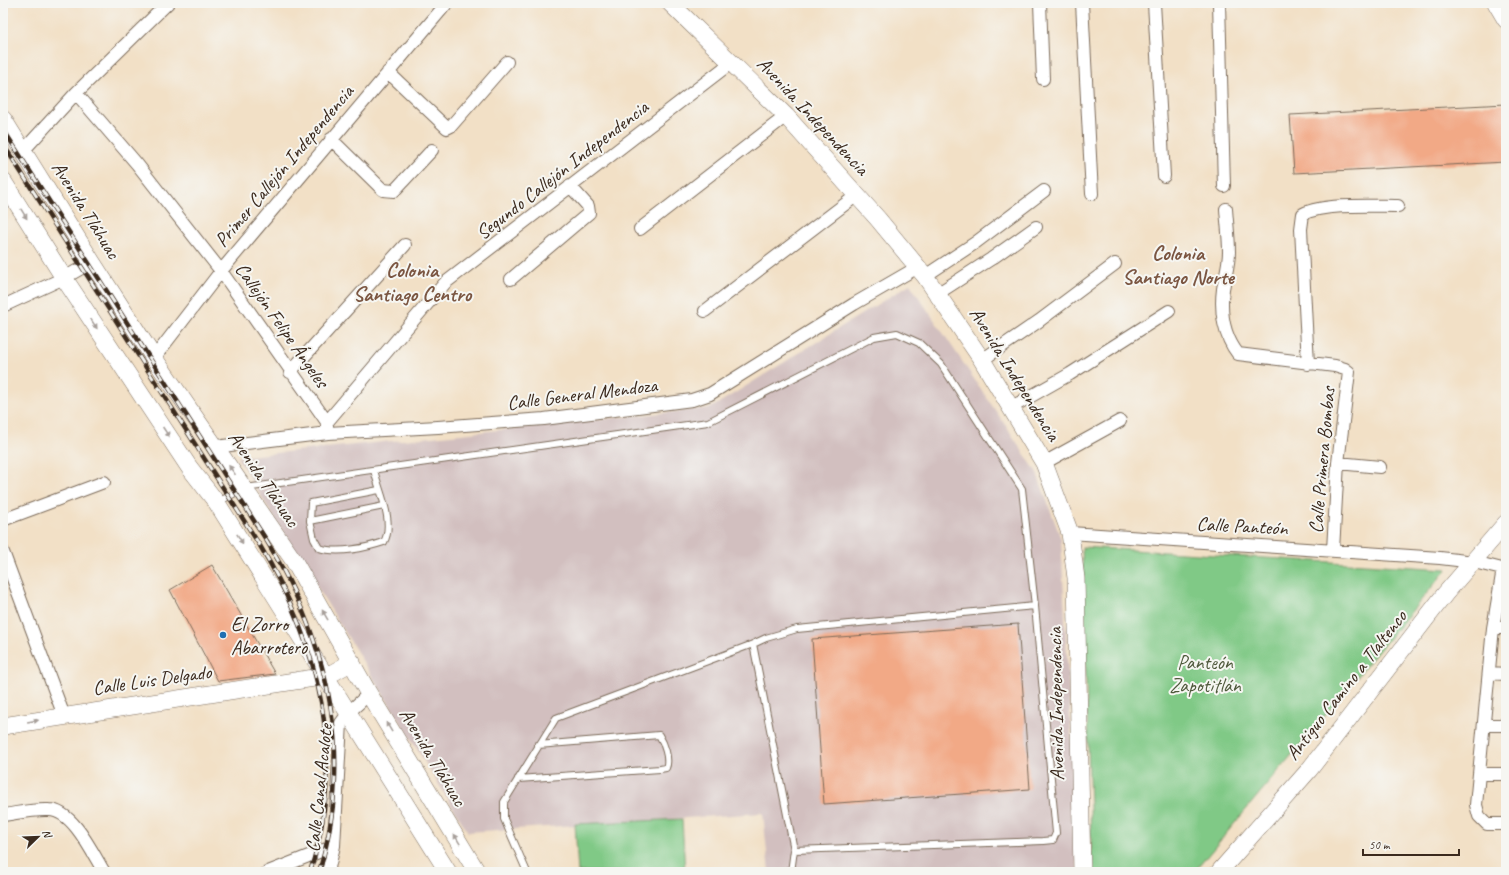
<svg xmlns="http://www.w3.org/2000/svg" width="1509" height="875" viewBox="0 0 1509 875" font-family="Caveat,sans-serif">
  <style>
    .industrial { fill: #d2bfbf }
    .green { fill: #80c986; stroke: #5e7a52 }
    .building { fill: #f2a986 }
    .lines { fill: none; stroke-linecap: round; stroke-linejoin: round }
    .lane-casing { stroke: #7b6a59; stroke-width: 8 }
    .street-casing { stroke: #7b6a59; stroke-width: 14 }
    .secondary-casing { stroke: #7b6a59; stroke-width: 18 }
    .lane { stroke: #fff; stroke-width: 6 }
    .street { stroke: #fff; stroke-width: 12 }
    .secondary { stroke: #fff; stroke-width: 17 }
    .rail-casing { stroke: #3b2a1e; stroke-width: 4.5 }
    .rail { stroke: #f6f6f2; stroke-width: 3; stroke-dasharray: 9; stroke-linecap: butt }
    .oneway { fill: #a79f9a }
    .poi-dot { fill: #1f6fb2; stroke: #f6f6f2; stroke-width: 1.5 }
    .labels { text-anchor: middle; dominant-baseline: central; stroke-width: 4; stroke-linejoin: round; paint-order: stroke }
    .street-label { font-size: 20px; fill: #3b2a1e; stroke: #f6f6f2 }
    .poi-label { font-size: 20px; fill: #3b2a1e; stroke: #f6f6f2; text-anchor: start }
    .park-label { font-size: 20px; fill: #505a3d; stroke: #f6f6f2 }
    .neighbourhood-label { font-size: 21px; font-weight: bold; fill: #7b5642; stroke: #f6f6f2 }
  </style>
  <rect width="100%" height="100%" fill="#f6f6f2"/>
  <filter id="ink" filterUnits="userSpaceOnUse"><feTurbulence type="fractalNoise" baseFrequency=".025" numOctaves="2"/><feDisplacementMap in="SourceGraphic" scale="8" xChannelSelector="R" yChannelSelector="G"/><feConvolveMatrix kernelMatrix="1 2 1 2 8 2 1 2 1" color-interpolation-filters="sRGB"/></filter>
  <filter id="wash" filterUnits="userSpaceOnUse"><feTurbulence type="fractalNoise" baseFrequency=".012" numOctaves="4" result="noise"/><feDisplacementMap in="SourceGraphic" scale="16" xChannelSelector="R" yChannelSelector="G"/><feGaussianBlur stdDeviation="0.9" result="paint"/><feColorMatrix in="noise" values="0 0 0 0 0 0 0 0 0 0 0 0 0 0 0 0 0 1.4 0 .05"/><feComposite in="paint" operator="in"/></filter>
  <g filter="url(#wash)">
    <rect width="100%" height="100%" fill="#f2e0c6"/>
    <path class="industrial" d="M910,284L1036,471L1061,539L1078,872H769L763,813L468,832L237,457L711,408Z"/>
    <path class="green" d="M1082,547L1447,569L1194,872H1092Z
      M682,819L685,872H578L575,824Z"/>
    <g id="blocks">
      <path class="building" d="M1506,104V162L1294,173L1290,115Z
        M212,565L275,674L218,681L170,590Z
        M1018,624L1030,789L824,804L812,639Z"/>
    </g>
  </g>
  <g filter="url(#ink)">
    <use href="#blocks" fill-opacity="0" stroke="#7b6a59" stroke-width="1"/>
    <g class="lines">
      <g class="lane-casing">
        <path id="lane" d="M374,470C379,491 395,522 384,542C366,548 338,554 319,548L314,539L310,521L384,506
          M218,502L245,488L708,422L874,337L897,333L919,343L941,364L1022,489L1035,606L1056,833L1053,840L1043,841L794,850
          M310,521L311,503L379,490
          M753,644L766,638L797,629L1035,606
          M518,779L660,769L666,768C670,759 664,743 659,735L538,745
          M527,872L504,819V802L556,718L753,644L794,850L791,872"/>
      </g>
      <g class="street-casing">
        <path id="street" d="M1040,3L1043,79
          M1082,3L1092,194
          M1154,3L1164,176
          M1219,3L1224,186
          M388,72L447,128L451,126L507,62
          M76,93L137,164L221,271L327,422V428
          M331,139L383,190L394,191L432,150
          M23,151L76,93L168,3
          M1226,209C1227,223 1229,238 1229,252C1229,264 1225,277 1223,289C1220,312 1224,336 1238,354L1335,366L1345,369L1349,372L1338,463L1333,550
          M640,229L786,116
          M925,276L975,243L1044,191
          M511,279L589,213L588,206L570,186
          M937,294L991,259L1036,227
          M3,306L64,278L92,262
          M705,311L857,195
          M154,358L221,271L447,3
          M982,360L1039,321L1115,264
          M1308,364L1301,229L1303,214C1325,203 1373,206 1398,206
          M290,372L405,245
          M1012,407L1070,374L1169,311
          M327,422L445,283L732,62
          M215,447L328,433L438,427L544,419L692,400L710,394L854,304L918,267
          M1044,463L1120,421
          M1338,463L1380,467
          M3,520L104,482
          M1070,533L1440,558L1474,562L1506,570
          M3,552L64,716
          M1503,569L1493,628L1476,805L1479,816L1487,824H1506
          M1493,628H1506
          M1489,673L1506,674
          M1485,725H1506
          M1479,774H1506
          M3,815C18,813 34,809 49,810C73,810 93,854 104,872
          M268,872L334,846
          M328,872L334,846L341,723L349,712L369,694"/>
      </g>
      <g class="secondary-casing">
        <path id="secondary" d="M670,3L786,116L878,219L925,276L982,360L1044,463L1070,533L1076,578L1082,872
          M1496,3L1506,20
          M3,119L92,262L154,358L294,561L369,694L477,872
          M3,181L64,278L189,467L217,503L448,872
          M3,726L327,676L352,662
          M1219,872L1309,770L1445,594L1506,523"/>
      </g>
      <use href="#lane" class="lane"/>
      <use href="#street" class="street"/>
      <use href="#secondary" class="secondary"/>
      <g class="rail-casing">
        <path id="rail" d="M3,129L265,538C328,641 355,754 319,872
          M3,144L259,544C320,645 347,757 310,872"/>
      </g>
      <use href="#rail" class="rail"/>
    </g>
    <defs><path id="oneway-solid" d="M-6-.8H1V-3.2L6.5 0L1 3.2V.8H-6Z"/></defs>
    <g class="oneway">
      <use href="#oneway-solid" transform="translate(24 214) rotate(58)"/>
      <use href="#oneway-solid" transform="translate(94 324) rotate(56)"/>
      <use href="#oneway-solid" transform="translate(166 432) rotate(56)"/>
      <use href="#oneway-solid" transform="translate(232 470) rotate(-125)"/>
      <use href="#oneway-solid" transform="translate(240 539) rotate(58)"/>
      <use href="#oneway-solid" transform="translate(325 615) rotate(-120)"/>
      <use href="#oneway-solid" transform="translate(33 721) rotate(-9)"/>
      <use href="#oneway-solid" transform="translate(389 727) rotate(-121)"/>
      <use href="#oneway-solid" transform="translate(457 839) rotate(-121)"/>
    </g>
  </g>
  <circle class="poi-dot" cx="223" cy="635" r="4"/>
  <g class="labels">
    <g class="street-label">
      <text transform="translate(813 116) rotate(47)">Avenida Independencia</text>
      <text transform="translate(284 166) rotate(-50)">Primer Callejón Independencia</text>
      <text transform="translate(562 170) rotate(-38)">Segundo Callejón Independencia</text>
      <text transform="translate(86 210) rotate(58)">Avenida Tláhuac</text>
      <text transform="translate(282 325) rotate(55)">Callejón Felipe Ángeles</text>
      <text transform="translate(1015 374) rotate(58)">Avenida Independencia</text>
      <text transform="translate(582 394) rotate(-7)">Calle General Mendoza</text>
      <text transform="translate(1322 460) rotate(-85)">Calle Primera Bombas</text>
      <text transform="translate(264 479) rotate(56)">Avenida Tláhuac</text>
      <text transform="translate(1242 526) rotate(3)">Calle Panteón</text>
      <text transform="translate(152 680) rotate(-8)">Calle Luis Delgado</text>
      <text transform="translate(1346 685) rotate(-52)">Antiguo Camino a Tlaltenco</text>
      <text transform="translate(1056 704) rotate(-91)">Avenida Independencia</text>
      <text transform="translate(433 757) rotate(59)">Avenida Tláhuac</text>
      <text transform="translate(319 788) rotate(-84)">Calle Canal Acalote</text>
    </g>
    <g class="poi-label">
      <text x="231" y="624">El Zorro<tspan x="231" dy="23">Abarrotero</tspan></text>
    </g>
    <g class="park-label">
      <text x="1205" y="662">Panteón<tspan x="1205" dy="23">Zapotitlán</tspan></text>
    </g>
    <g class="neighbourhood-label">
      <text x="1178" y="253">Colonia<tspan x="1178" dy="24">Santiago Norte</tspan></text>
      <text x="412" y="270">Colonia<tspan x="412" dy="24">Santiago Centro</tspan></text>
    </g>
  </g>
  <rect width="1509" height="875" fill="none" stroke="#f6f6f2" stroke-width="16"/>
  <g transform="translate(38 837) rotate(67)" stroke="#f6f6f2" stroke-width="3" paint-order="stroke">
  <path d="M0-3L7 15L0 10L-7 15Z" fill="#3b2a1e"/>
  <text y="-6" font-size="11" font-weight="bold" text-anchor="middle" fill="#3b2a1e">N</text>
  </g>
  <path d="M1363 849v6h96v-6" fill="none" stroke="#3b2a1e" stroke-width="2"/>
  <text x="1369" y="849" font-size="12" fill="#3b2a1e" stroke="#f6f6f2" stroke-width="3" paint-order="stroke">50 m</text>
</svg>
